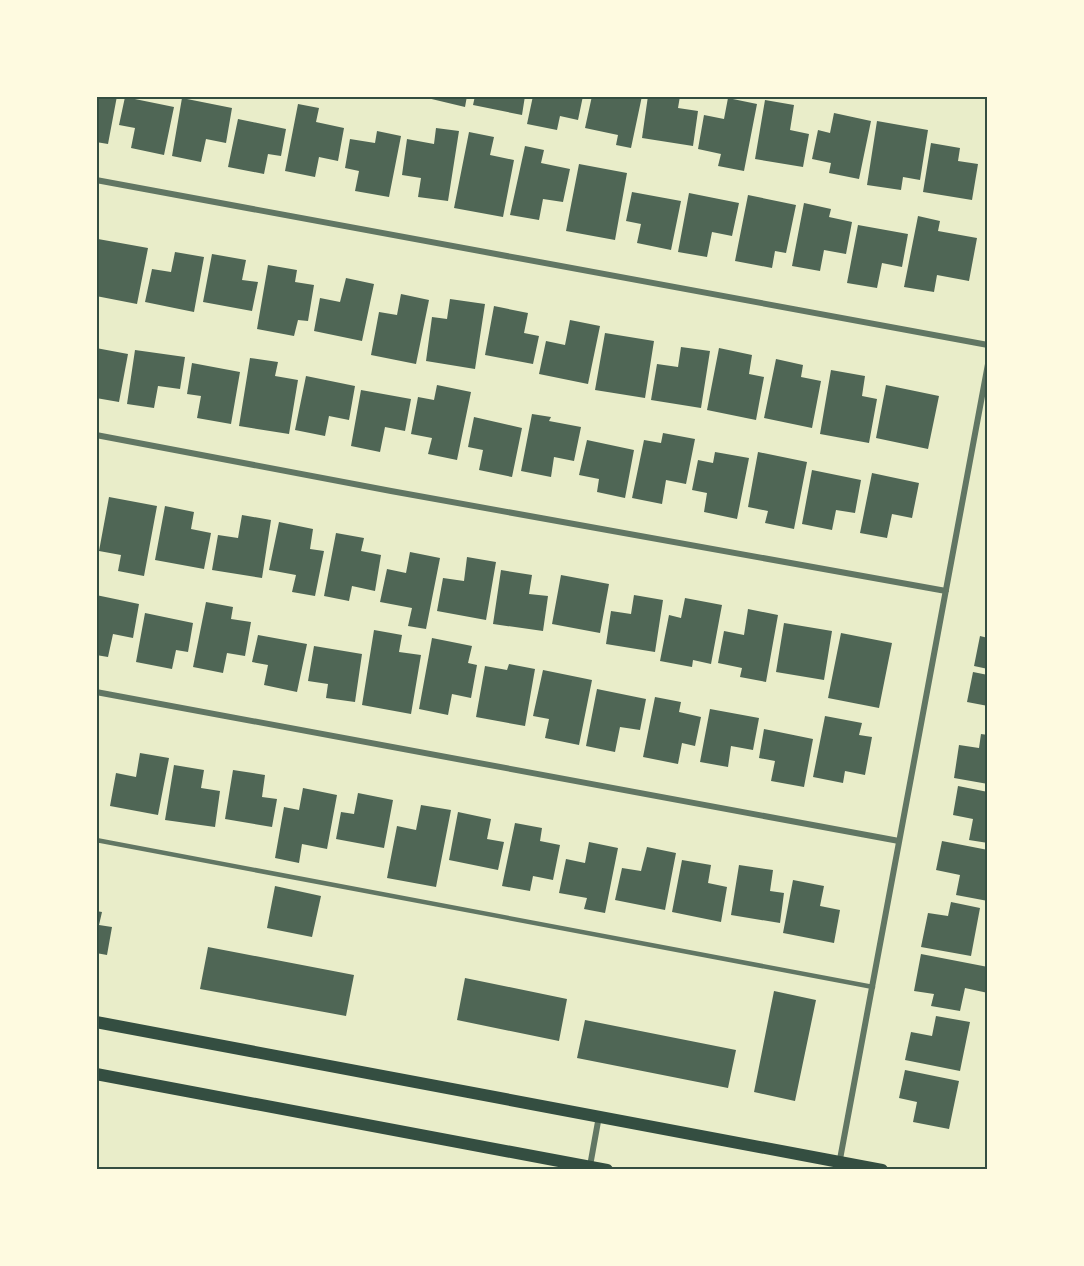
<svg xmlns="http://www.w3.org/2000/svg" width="1084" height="1266" viewBox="0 0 1084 1266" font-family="'PT Serif',serif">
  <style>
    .building { fill: #4f6655 }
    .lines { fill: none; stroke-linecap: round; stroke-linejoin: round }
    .service { stroke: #617663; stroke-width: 4.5 }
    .minor { stroke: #617663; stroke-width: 6 }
    .secondary { stroke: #344e41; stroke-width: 12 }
    .neatline { fill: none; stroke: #344e41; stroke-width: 2 }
  </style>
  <rect width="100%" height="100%" fill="#e9edc9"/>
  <path class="building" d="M96,96H117L108,144L96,142Z
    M419,96H467L465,107Z
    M475,96H525L522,115L473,105Z
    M533,96H583L578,120L560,116L557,130L527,124Z
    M592,96L611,99L612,96H642L631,148L616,145L618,135L585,128Z
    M648,96H680L678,108L698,111L693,146L642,138Z
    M125,97L174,107L164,155L131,148L135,128L119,125Z
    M182,98L232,108L226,143L206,139L201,162L172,156Z
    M728,98L757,104L744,171L718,166L721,154L698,149L704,115L724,119Z
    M765,100L794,105L790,130L809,134L803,167L755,159Z
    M298,104L319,108L316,122L344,128L338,161L319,157L315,177L285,171Z
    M834,113L871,121L859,179L829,173L831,163L812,159L818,130L830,133Z
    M238,119L286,129L281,156L268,154L264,174L228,167Z
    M877,121L928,130L920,180L903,177L901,190L867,185Z
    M436,128L459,131L448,201L418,197L421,178L402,175L407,139L434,144Z
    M377,131L401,136L389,197L355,191L359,171L345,168L350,139L375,143Z
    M469,132L494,137L490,155L514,160L503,217L454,208Z
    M931,143L960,148L958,161L978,164L972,200L923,192Z
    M525,146L544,150L541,163L570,169L563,202L543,199L539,220L510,215Z
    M579,164L627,173L615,240L566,231Z
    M632,192L681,201L671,250L637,243L641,224L626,221Z
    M689,193L739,203L732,236L712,232L707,257L678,252Z
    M748,195L796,205L786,253L775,251L772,268L735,261Z
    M804,203L831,209L829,217L852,222L846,254L824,250L820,271L792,266Z
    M918,216L940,221L938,231L977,238L969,281L937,275L934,292L904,287Z
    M858,225L908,234L902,267L882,263L877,288L847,283Z
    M98,239L148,248L137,304L96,296V252Z
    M175,252L204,257L194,312L145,302L152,269L171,272Z
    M212,254L246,260L242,280L258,282L252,311L203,302Z
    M268,265L297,270L295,282L314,285L308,321L298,320L294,336L257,329Z
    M346,278L374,284L362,341L314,331L320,298L340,302Z
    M401,294L429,300L416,364L371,355L379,312L397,315Z
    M450,299L485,304L475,369L426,361L432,317L447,319Z
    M494,306L528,313L524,333L539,336L533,364L485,355Z
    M570,320L600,326L588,384L539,374L546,341L565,345Z
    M605,333L654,341L645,398L595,390Z
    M681,347L710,351L701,408L651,400L657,364L678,367Z
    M96,348L128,354L119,402L96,398Z
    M719,348L752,355L749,374L764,377L756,420L707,410Z
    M135,350L185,357L180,389L158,386L154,408L127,404Z
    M250,358L278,362L275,376L298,380L289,434L239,426Z
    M776,359L803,365L801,377L821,381L812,428L764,418Z
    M192,363L240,372L231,424L197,418L201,396L187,394Z
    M831,370L865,376L862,396L877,399L869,443L820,434Z
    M306,376L355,386L349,420L329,416L325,436L295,430Z
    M437,385L471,392L457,460L428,454L432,438L411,434L418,397L434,400Z
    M886,385L939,396L928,449L876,438Z
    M361,390L411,399L405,431L385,427L380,452L351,446Z
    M532,414L551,417L549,421L581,427L574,461L554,457L551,477L521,471Z
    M474,417L522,428L512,477L479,470L483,450L468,447Z
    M663,433L695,439L686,484L666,480L662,504L632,498L644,440L661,443Z
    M587,440L634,450L625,498L597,492L599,479L579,475Z
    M715,452L749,458L737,519L704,512L707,493L692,490L698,460L713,463Z
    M758,452L807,462L794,529L765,523L768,511L748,507Z
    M812,470L861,480L855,513L836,510L832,530L802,524Z
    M872,473L919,483L912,518L892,514L887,538L860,533Z
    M109,497L157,506L144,576L118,571L121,555L99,551Z
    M165,506L194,512L191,529L211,533L204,569L155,560Z
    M242,515L271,520L262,578L212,570L218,535L238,538Z
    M279,522L313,529L310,549L324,551L315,596L292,592L296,575L269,570Z
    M336,533L364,538L361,551L381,555L375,591L352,586L349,601L324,596Z
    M410,552L440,558L426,629L408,626L412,608L380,602L387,569L406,573Z
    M467,557L496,562L486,620L437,611L443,578L464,581Z
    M501,570L532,575L529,594L548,596L543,631L493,624Z
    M561,575L609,584L600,633L552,624Z
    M96,595L139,604L133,638L113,634L108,657L96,655Z
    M634,595L663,600L655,652L606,644L611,611L631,614Z
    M685,598L722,605L711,664L693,660L692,667L660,661L669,615L681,618Z
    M206,602L233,607L231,619L251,622L245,656L227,653L223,673L193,667Z
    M748,609L778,615L766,682L740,677L742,668L718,663L724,631L744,635Z
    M145,613L193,623L188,652L176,650L172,669L136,662Z
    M784,623L832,631L824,680L776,672Z
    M374,630L402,635L399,652L421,655L411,714L362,705Z
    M841,633L892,643L879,708L828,698Z
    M258,635L307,644L297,692L264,685L268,665L252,662Z
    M980,636L988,638V669L974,666Z
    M432,638L472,646L468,663L477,665L471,698L452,694L448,715L419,709Z
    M314,646L362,654L355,702L326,698L328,684L308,681Z
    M509,664L535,669L525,726L476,717L485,666L507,670Z
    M543,670L592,680L579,745L545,738L549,719L533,716Z
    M973,672L988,675V706L967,702Z
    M597,689L646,699L640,730L620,727L615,752L586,746Z
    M655,697L681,702L679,712L701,717L695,746L682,743L678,764L643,757Z
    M710,709L759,718L753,750L731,746L728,767L700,762Z
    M825,716L862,723L859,735L872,737L865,775L845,771L843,783L813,777Z
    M764,729L813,739L804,787L771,781L775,761L759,758Z
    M981,734L988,735V784L954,778L959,745L979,748Z
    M140,753L169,758L158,815L110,806L116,773L136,777Z
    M174,765L204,770L201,788L220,791L215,827L165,820Z
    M233,770L265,775L262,797L277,799L272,827L225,819Z
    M958,786L988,792V843L969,840L973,819L953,815Z
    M303,788L337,795L327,849L302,844L299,863L275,858L284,807L299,810Z
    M358,793L393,800L384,848L336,839L341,812L354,814Z
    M421,805L451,810L436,887L387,878L397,826L416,830Z
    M458,812L491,819L487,839L504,842L498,870L449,860Z
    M515,823L542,828L540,841L560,845L553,880L533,876L530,891L502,886Z
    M942,841L988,850V901L956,895L960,875L936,870Z
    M589,842L618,848L605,913L584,909L587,898L559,893L566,859L585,863Z
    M647,847L676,853L665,910L615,900L622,868L641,871Z
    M682,860L711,865L708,883L727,887L721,922L672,912Z
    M739,865L773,870L770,891L784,893L780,923L731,915Z
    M793,880L824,886L820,906L840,910L834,943L783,933Z
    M275,886L321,896L312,937L267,928Z
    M951,902L980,908L971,956L921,947L928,913L948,916Z
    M96,911L102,912L99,925L112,927L107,955L96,953Z
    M208,947L354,975L346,1016L200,989Z
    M921,954L988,967V993L965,988L960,1011L931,1006L934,994L914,991Z
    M465,978L567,999L559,1041L457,1020Z
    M774,991L816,1000L795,1101L754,1092Z
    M936,1016L970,1022L960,1071L905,1060L911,1032L932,1036Z
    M585,1020L736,1050L728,1088L577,1058Z
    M905,1070L959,1081L949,1129L913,1122L917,1102L899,1098Z"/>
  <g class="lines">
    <path class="service" d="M96,840L873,987"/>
    <path class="minor" d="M96,180L988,345
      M96,435L391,491L946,591
      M96,692L899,841
      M590,1166L599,1116
      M838,1170L988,364"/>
    <path class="secondary" d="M96,1022L882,1170
      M96,1074L607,1170"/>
  </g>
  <rect width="1084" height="1266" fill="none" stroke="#fefae0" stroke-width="195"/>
  <rect x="98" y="98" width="888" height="1070" class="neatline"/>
</svg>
